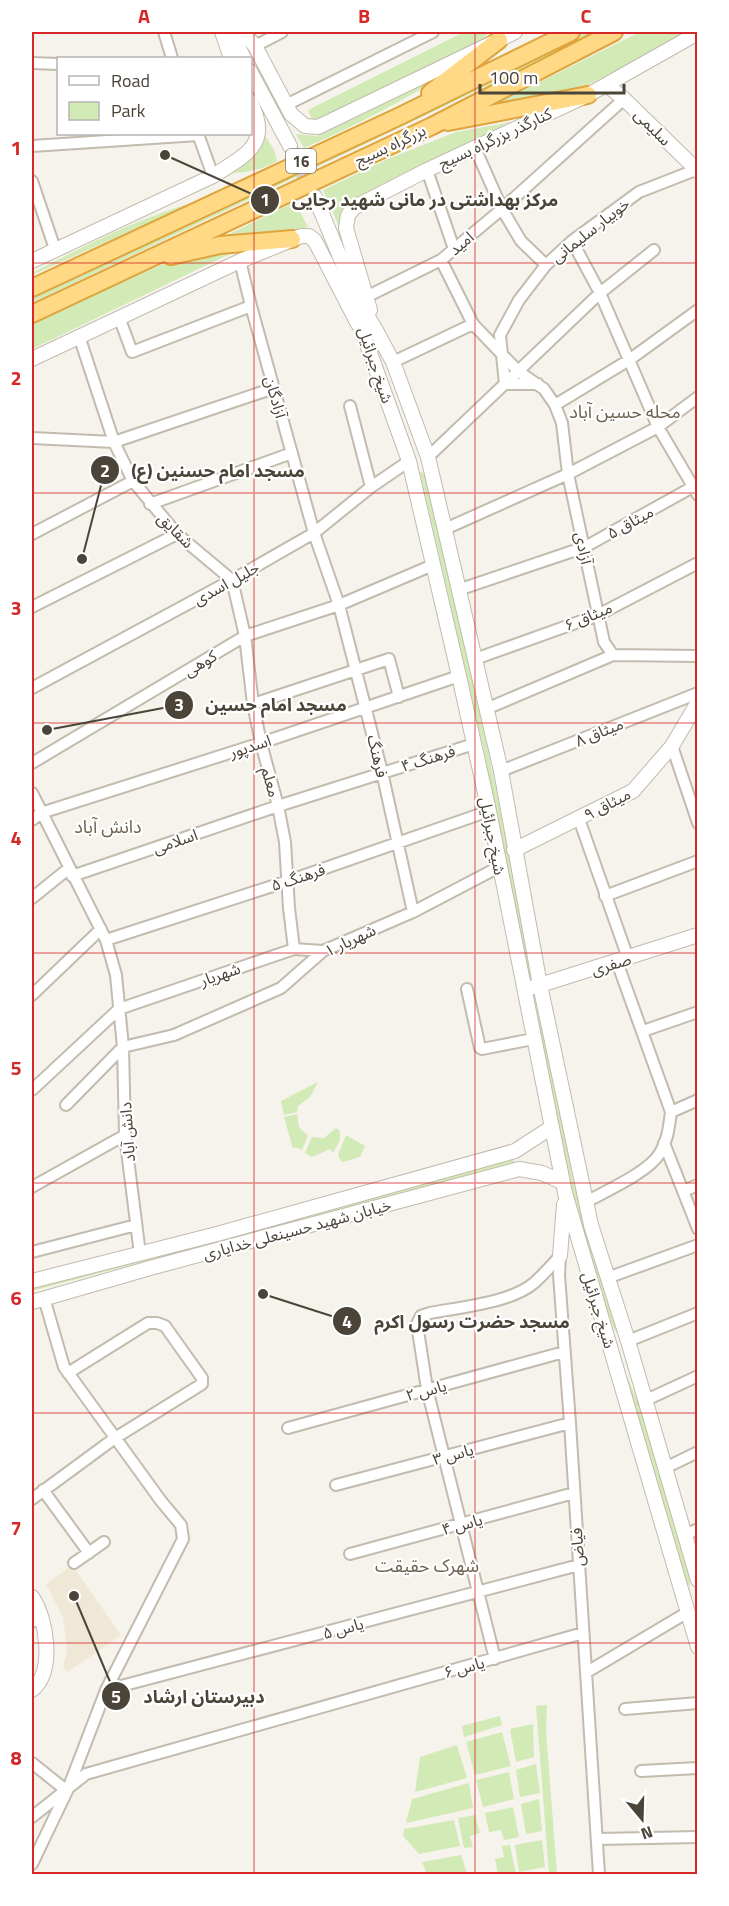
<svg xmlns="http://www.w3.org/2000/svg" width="729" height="1906" viewBox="0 0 729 1906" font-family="'Titillium Web','Noto Sans Arabic',sans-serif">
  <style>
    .education { fill: #efe8d6 }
    .green { fill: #d2eab5 }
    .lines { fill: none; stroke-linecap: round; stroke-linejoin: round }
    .tertiary-tunnel { stroke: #d4d0c8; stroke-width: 14; stroke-dasharray: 14 7; stroke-linecap: butt }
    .minor-casing { stroke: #c2bbae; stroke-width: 14 }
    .tertiary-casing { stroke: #c2bbae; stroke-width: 16 }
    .trunk-casing { stroke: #e0a43c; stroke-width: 20 }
    .minor { stroke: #fff; stroke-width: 10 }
    .tertiary { stroke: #fff; stroke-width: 14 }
    .trunk { stroke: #ffd985; stroke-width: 16 }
    .grid { fill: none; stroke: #d62828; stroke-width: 1.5; stroke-opacity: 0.55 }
    .labels { text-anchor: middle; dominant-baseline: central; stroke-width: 4.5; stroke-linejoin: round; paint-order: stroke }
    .shield { fill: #fff; stroke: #817c74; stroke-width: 1.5 }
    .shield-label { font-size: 15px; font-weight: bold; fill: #4b4439 }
    .street-label { font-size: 16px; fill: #4b4439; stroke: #fff }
    .neighbourhood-label { font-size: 18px; fill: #6e6250; stroke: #fff }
    .leader { fill: none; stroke: #4b4439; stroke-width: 2 }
    .callout-dot { fill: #4b4439; stroke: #fff; stroke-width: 2 }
    .mark-label { font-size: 18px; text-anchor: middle; font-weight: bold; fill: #fff }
    .callout-label { font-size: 18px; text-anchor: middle; font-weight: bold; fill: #4b4439; stroke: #fff; stroke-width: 4.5; stroke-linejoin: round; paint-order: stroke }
    .neatline { fill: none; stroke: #d62828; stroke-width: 2 }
    .grid-label { font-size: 20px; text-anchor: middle; font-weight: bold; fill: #d62828 }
  </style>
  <rect width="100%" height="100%" fill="#f6f3ec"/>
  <path class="education" d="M72,1565L121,1635L68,1672L63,1667L67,1650L63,1617L46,1584Z"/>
  <path class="green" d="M464,32H489L479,45L372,97L313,122L308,110Z
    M584,32H597L493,83L32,303V297L392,126Z
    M640,32H688L624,67L571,93L488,108Z
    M454,69C406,99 356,126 304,148L296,134L317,136Z
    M517,121L351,202L340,229L323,190L388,159L456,132Z
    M263,132L274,150L277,161C261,171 246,172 228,174L227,172Z
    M196,202L32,275V273C85,246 139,217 196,202Z
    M295,202L308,227L205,246Z
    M240,249L32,349L33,322L168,262Z
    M420,472L425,474L428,485L489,755L533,972L530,976L526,974L485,755Z
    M535,1004L550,1055L573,1181L619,1335L614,1329L602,1298L568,1182Z
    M318,1082L310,1097L298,1106L297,1112L284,1115L281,1101Z
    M297,1114L299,1127L308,1136L302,1150L295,1147L293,1149L284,1117Z
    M336,1128L340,1131V1140L333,1153L330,1149L312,1157L305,1153L312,1137L324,1138Z
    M346,1135L365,1146L360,1157L343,1162L340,1160L338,1155Z
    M511,1159H514V1162L512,1164L32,1291V1286Z
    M621,1362L640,1407L691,1579L690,1586L686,1584Z
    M547,1705L546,1731L557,1874H549L536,1706Z
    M500,1716L502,1725L464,1737L462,1726Z
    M533,1724L534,1757L516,1762L510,1729Z
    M502,1732L511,1766L475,1775L466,1742Z
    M457,1745L467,1778L415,1792L420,1757Z
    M536,1764L540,1793L520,1797L516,1770Z
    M509,1772L514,1799L483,1807L476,1780Z
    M469,1783L473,1808L406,1823L412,1799Z
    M539,1799L542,1831L526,1834L521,1804Z
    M513,1807L519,1837L504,1840L501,1830L489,1832L485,1813Z
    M475,1815L480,1833L470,1836L473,1847L464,1848L458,1818Z
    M454,1820L460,1846L419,1854L403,1836L404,1829Z
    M542,1840L545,1867L519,1872L515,1845Z
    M510,1845L516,1874H498L495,1859L504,1857L502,1846Z
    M461,1855L467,1874H427L422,1862Z"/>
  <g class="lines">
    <path class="tertiary-tunnel" d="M290,146L312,193"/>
    <g class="minor-casing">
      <path id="minor" d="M164,32L172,58
        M255,46L282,32
        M32,63L58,64
        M286,105L433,32
        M198,134L213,176
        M32,146L198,135
        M475,148L502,209L521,241L546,265
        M427,170L454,249
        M32,181L55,249
        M572,241L600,293L658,427L698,495
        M441,260L473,324L519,372L544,389L555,405L562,423L568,474L604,642L613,655L698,656
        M240,261L251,306L314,533L339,605L382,772L413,912
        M366,297L441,260L502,209L624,99
        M119,317L132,352L251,306
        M79,336L114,442L133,481L177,534L232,580L245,636L253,704L261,743L278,806L285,842L289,908L294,949
        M393,362L473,324
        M538,384H505L500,335L519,300L546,265L572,241L639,192L698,169
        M555,405L629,360L698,310
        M350,406L371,487
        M32,438L114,442L274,388
        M428,457L600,293L654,250
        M150,504L292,453
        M445,529L568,474L658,427L698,397
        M32,534L133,481
        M458,590L585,547L698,484
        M32,607L177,534
        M475,659L598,615L698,563
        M32,688L232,580L314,533L371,487L409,461
        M253,704L389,659L399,697
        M486,709L613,655
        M672,746L698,823
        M32,763L245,636L339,605L433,565
        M501,771L698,693
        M32,793L106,940L116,975L123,1047L125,1135L140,1254
        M579,819L628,958
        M32,820L41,813L261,743L459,676
        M72,876L278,806L474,744
        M605,896L698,861
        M32,898L68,869
        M106,940L288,881L489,811
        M467,989L480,1048L482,1049L533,1039
        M32,995L101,929
        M643,1031L698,1012
        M32,1090L119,1009L294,949L323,951
        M66,1105L123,1047L174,1035L281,988L323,951L413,912L499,867
        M671,1112L698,1100
        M664,1143L698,1229
        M32,1187L125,1135
        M683,1191L698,1185
        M586,1202C606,1191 649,1172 660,1153C668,1140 669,1126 671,1112L617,962
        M32,1252L136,1225
        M560,1256L559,1275L570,1423L599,1874
        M607,1278L698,1245
        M44,1298L64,1367L161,1501L181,1525L183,1539L106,1690L68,1789
        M628,1341L698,1313
        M644,1401L698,1376
        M288,1428L564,1352
        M665,1468L698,1452
        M336,1485L570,1423
        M43,1490L89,1553
        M32,1499L115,1438L202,1384V1378L165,1326L157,1323H148L68,1373
        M685,1535L698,1529
        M350,1554L574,1493
        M74,1563L104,1542
        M32,1622L41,1615
        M495,1659L427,1389L417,1324L421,1316L430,1313C461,1307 510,1303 534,1283C543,1275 552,1265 560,1256
        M587,1672L688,1612
        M106,1690L579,1565
        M625,1709L698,1703
        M32,1763L67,1791L32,1864
        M641,1771L698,1768
        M32,1817L86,1774L583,1633
        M598,1839L698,1837"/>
    </g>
    <g class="tertiary-casing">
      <path id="tertiary" d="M222,32L231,58
        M230,32L244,58
        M243,32L255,46L291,114L305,126L318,127L515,32
        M250,71L290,146
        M607,85L624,99L698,171
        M315,197L358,300L377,332L393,362L428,457L501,771L540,985L591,1225L628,1341L698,1580
        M32,261L213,176C247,154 272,144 250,101
        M359,308L364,336L409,461L459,676L489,811L565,1193L698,1647
        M370,310L346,228L348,215L355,207L427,170L588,95L698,33
        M32,359L240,261L301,236H309L315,241L358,324
        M514,850L633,791L672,746L698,702
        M534,987L698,935
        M560,1256L564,1204
        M32,1281L217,1234L515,1151L552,1127
        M32,1302L150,1268L519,1169L542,1173L562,1182
        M32,1597C47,1618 55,1672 32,1690"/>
    </g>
    <g class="trunk-casing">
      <path id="trunk" d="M430,93L499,40
        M448,122L588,95
        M171,256L220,245L292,239
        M32,288L400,116L571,32
        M32,314L432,126L614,32"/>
    </g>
    <use href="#minor" class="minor"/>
    <use href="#tertiary" class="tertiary"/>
    <use href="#trunk" class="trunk"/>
  </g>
  <path class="grid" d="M254,32V1874M475,32V1874M32,263H698M32,493H698M32,723H698M32,953H698M32,1183H698M32,1413H698M32,1643H698"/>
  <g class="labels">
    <rect class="shield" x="286" y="149" width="30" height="24" rx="4.5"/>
    <g class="shield-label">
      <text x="301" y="161">16</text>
    </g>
    <g class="street-label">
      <text transform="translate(653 127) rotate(45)">سلیمی</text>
      <text transform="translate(495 138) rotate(-25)">کنارگذر بزرگراه بسیج</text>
      <text transform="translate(390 145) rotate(-25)">بزرگراه بسیج</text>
      <text transform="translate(590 230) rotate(-38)">خوبیار سلیمانی</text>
      <text transform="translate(461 243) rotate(-40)">امید</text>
      <text transform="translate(376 365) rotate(72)">شیخ جبرائیل</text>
      <text transform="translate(276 397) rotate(74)">آزادگان</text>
      <text transform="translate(630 522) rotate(-29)">میثاق ۵</text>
      <text transform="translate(176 530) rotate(45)">شقایق</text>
      <text transform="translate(584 548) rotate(78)">آزادی</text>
      <text transform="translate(226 583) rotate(-29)">جلیل اسدی</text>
      <text transform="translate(588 616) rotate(-23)">میثاق ۶</text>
      <text transform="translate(200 663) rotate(-31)">کوهی</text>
      <text transform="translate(599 732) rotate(-22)">میثاق ۸</text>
      <text transform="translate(250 746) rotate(-18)">اسدپور</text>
      <text transform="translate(378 756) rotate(77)">فرهنگ</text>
      <text transform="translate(428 758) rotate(-17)">فرهنگ ۴</text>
      <text transform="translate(271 782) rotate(74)">معلم</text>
      <text transform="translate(607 804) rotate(-28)">میثاق ۹</text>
      <text transform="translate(493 836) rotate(79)">شیخ جبرائیل</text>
      <text transform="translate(175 841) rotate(-19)">اسلامی</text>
      <text transform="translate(298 877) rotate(-18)">فرهنگ ۵</text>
      <text transform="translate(350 940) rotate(-25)">شهریار ۱</text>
      <text transform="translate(611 964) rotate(-17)">صفری</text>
      <text transform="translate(220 974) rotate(-19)">شهریار</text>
      <text transform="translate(127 1132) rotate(-94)">دانش آباد</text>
      <text transform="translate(297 1229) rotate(-15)">خیابان شهید حسینعلی خدایاری</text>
      <text transform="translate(599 1310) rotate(73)">شیخ جبرائیل</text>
      <text transform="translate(426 1390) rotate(-15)">یاس ۲</text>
      <text transform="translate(453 1454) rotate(-15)">یاس ۳</text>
      <text transform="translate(462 1524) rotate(-15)">یاس ۴</text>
      <text transform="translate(577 1547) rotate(-94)">فیاض</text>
      <text transform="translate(343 1628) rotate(-15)">یاس ۵</text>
      <text transform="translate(464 1667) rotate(-15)">یاس ۶</text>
    </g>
    <g class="neighbourhood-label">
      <text x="625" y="411">محله حسین آباد</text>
      <text x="108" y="826">دانش آباد</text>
      <text x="427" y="1565">شهرک حقیقت</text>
    </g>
  </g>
  <path class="leader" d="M165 155L265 200M82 559L105 470M47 730L179 705M263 1294L347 1321M74 1596L116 1696"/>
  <g class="callout-dot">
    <circle cx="165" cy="155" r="6"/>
    <circle cx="82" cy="559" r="6"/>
    <circle cx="47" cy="730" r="6"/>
    <circle cx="263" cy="1294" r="6"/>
    <circle cx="74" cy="1596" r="6"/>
    <circle cx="265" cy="200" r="15"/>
    <circle cx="105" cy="470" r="15"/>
    <circle cx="179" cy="705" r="15"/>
    <circle cx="347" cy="1321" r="15"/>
    <circle cx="116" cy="1696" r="15"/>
  </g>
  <g class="mark-label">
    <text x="265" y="206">1</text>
    <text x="105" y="477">2</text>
    <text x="179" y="711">3</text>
    <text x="347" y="1328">4</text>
    <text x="116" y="1703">5</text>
  </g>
  <g class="callout-label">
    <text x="425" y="206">مرکز بهداشتی در مانی شهید رجایی</text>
    <text x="218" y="477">مسجد امام حسنین (ع)</text>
    <text x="276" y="711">مسجد امام حسین</text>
    <text x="472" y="1328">مسجد حضرت رسول اکرم</text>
    <text x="204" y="1703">دبیرستان ارشاد</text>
  </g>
  <rect width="729" height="1906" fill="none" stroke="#ffffff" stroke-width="66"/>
  <rect x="57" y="57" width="195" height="78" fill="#ffffff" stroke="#b7b4b0" stroke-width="1.5"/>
  <rect x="69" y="76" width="30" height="9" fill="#ffffff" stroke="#b7b4b0" stroke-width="1.5"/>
  <text x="111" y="87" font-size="18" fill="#4b4439">Road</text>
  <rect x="69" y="102" width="30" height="18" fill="#d2eab5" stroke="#b7b4b0" stroke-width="1.5"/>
  <text x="111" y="117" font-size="18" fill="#4b4439">Park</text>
  <g transform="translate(642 1819) rotate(161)" stroke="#ffffff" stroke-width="4.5" paint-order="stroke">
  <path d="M0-4.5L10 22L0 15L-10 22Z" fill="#4b4439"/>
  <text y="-9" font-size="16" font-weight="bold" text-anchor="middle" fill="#4b4439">N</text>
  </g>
  <path d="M480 84v9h144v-9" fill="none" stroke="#4b4439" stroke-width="3"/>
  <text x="489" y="84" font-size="18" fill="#4b4439" stroke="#ffffff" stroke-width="4.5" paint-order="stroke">100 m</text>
  <rect x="33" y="33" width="663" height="1840" class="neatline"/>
  <g class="grid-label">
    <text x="144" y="23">A</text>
    <text x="364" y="23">B</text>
    <text x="586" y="23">C</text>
    <text x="16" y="155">1</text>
    <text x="16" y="385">2</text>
    <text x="16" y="615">3</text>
    <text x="16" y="845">4</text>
    <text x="16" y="1075">5</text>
    <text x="16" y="1305">6</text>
    <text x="16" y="1535">7</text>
    <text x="16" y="1765">8</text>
  </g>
</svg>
